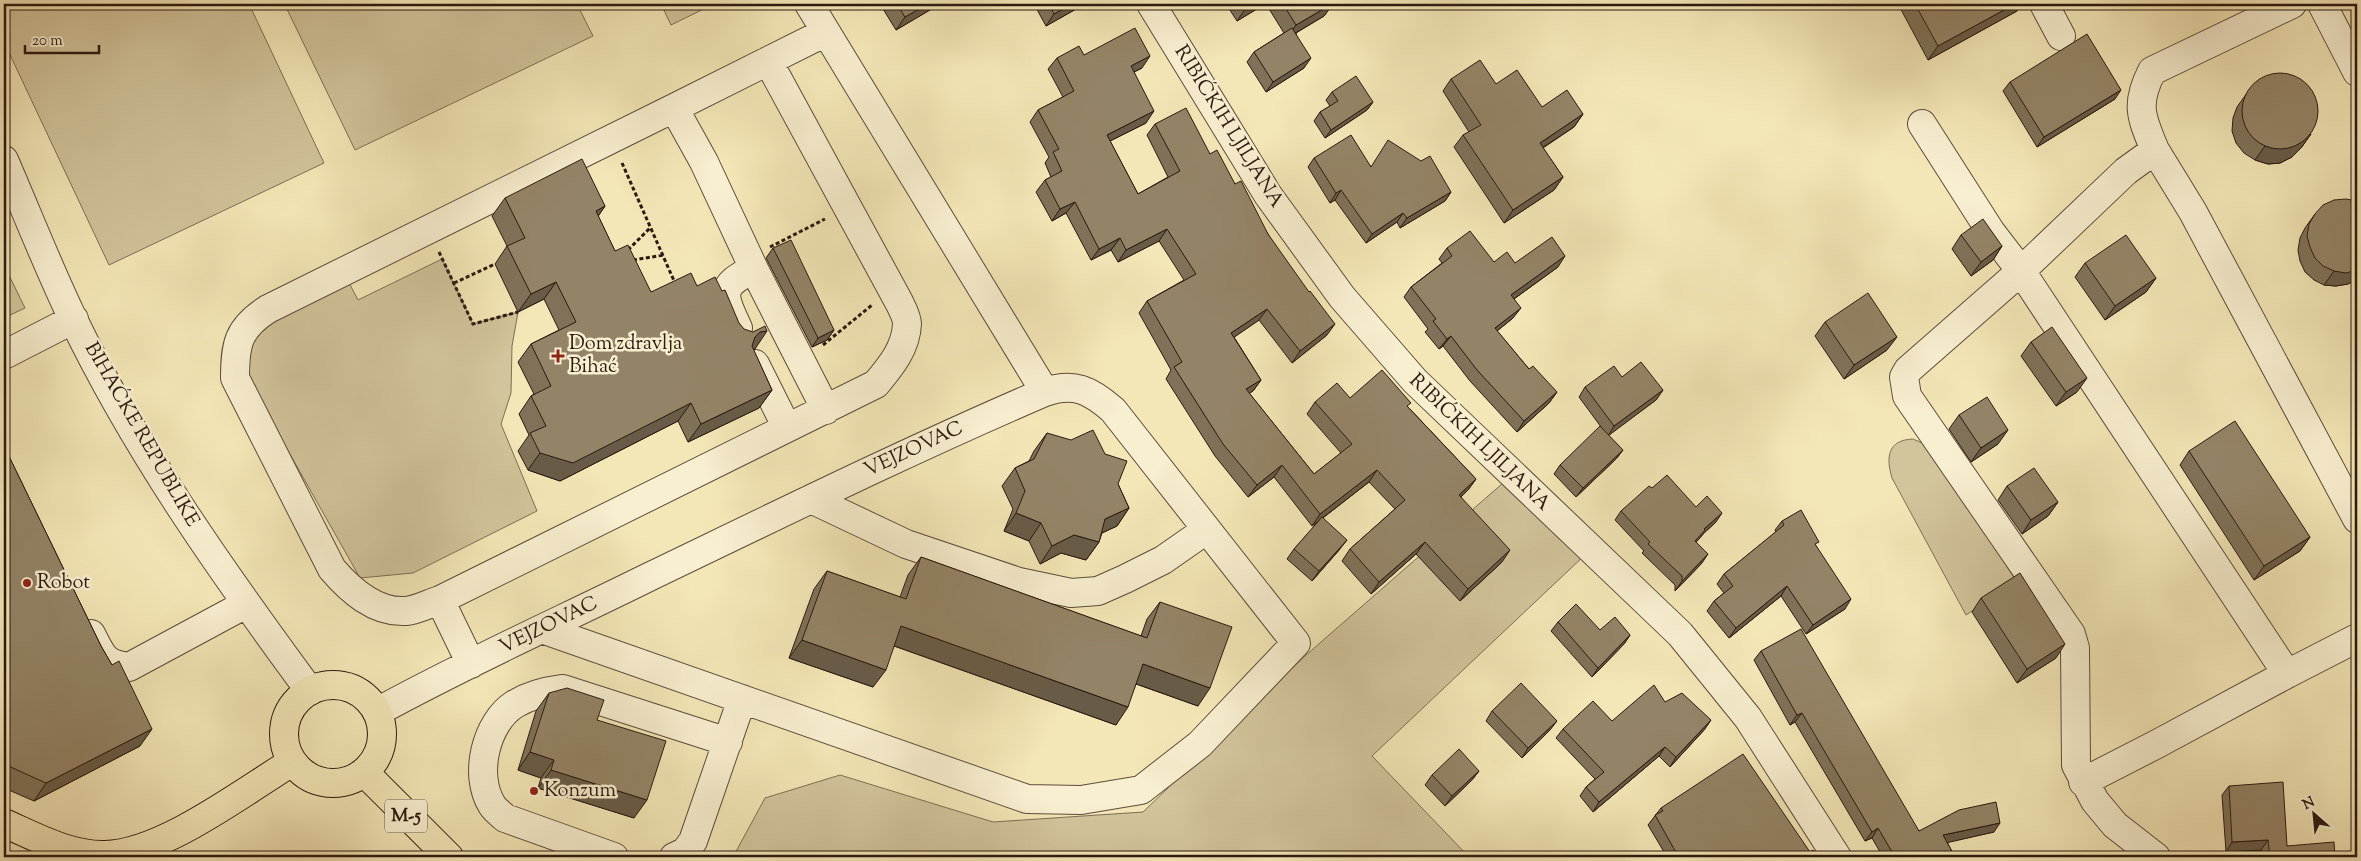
<svg xmlns="http://www.w3.org/2000/svg" width="2361" height="861" viewBox="0 0 2361 861" font-family="'Sorts Mill Goudy',serif">
  <style>
    .green { fill: #d2c49b; stroke: #7e6e56 }
    .lines { fill: none; stroke-linecap: round; stroke-linejoin: round }
    .minor-casing { stroke: #5d4c3a; stroke-width: 30 }
    .major-casing { stroke: #2b1910; stroke-width: 30 }
    .path { stroke: #2b1910; stroke-width: 3; stroke-dasharray: 4 2.5; stroke-linecap: butt }
    .minor { stroke: #f8efd0; stroke-width: 28 }
    .major { stroke: #f4e7b7; stroke-width: 28 }
    .wall { fill: #7f7259; stroke: #2b1910 }
    .shaded-wall { fill: #685c48; stroke: #2b1910 }
    .building { fill: #948467; stroke: #2b1910 }
    .poi-dot { fill: #8f2418; stroke: #f8efd0; stroke-width: 2 }
    .labels { text-anchor: middle; dominant-baseline: central; stroke-width: 5; stroke-linejoin: round; paint-order: stroke }
    .shield { fill: #f8efd0; stroke: #68594a; stroke-width: 1 }
    .shield-label { font-size: 19px; font-weight: bold; fill: #2b1910 }
    .street-label { font-size: 20px; fill: #2b1910; stroke: #f8efd0 }
    .poi-label { font-size: 20px; fill: #2b1910; stroke: #f8efd0; text-anchor: start }
  </style>
  <rect width="100%" height="100%" fill="#f4e7b7"/>
  <filter id="stains"><feTurbulence type="fractalNoise" baseFrequency=".004" numOctaves="4"/><feColorMatrix values="0 0 0 0 .2 0 0 0 0 .09 0 0 0 0 .02 0 0 0 .5 -.17"/></filter>
  <radialGradient id="worn" r=".72"><stop offset=".6" stop-color="#630" stop-opacity="0"/><stop offset="1" stop-color="#630" stop-opacity=".3"/></radialGradient>
  <path class="green" d="M4,4H249L324,163L109,265L4,42Z
    M288,4H577L593,36L355,150L285,5Z
    M661,4H714L671,25Z
    M442,259L473,324L518,312L512,346L511,393L501,424L537,511L413,573L360,578L235,357L240,336L343,271L358,300Z
    M4,265L25,308L4,318Z
    M1913,439L1927,445L2017,582L1966,615L1892,478C1886,458 1887,440 1913,439Z
    M1503,483L1587,553L1372,756L1469,857H733L765,798L840,775L993,822L1143,812L1305,656Z"/>
  <g class="lines">
    <g class="minor-casing">
      <path id="minor" d="M1151,4L1268,195L1342,297L1415,381L1680,634L1748,718L1837,857
        M2044,4L2061,36
        M2322,4L2357,72
        M1922,124L1991,232L2021,271L1908,370L1904,377L1907,396L2071,634L2075,648L2076,765L2095,801L2115,825L2156,857
        M2155,150L2193,212L2357,519
        M4,160C27,213 48,267 73,319C137,452 223,573 310,691
        M738,328C722,295 718,286 754,269
        M4,355L74,319
        M755,364L787,428
        M826,410L754,269L704,162L674,108L826,32
        M811,499L906,544L1019,582L1071,593L1098,591L1125,579L1163,560L1206,530
        M440,600C430,603 417,610 406,611C375,613 350,590 332,569L235,378C235,344 238,328 268,309L674,108
        M542,629L1027,799L1081,800L1141,790L1200,744L1296,643L1113,410C1090,390 1074,382 1045,392
        M91,634C102,655 103,664 129,667L246,604
        M471,664L440,600L876,384C891,366 906,348 907,324C907,317 902,308 899,302L768,61
        M2287,674L2357,638
        M377,712C466,663 560,621 651,576C782,513 912,449 1045,392L809,4
        M2083,782L2157,744L2287,674L2021,271L2126,171L2155,150C2141,117 2135,104 2152,71L2292,4
        M614,857L505,818C501,814 495,810 492,805C473,775 486,722 515,704C530,695 547,691 563,689L728,742
        M674,857L685,852L693,841L742,699"/>
    </g>
    <g class="major-casing">
      <path id="major" d="M284 734a49 49 0 1 1 98 0a49 49 0 1 1-98 0Z
        M364,772L449,857
        M4,823C36,837 70,856 105,855C162,854 243,792 292,762"/>
    </g>
    <path class="path" d="M622,163L675,283
      M770,247L825,219
      M628,250L651,227
      M439,252L473,324L518,312
      M633,260L664,255
      M454,283L495,264
      M823,345L872,305"/>
    <use href="#minor" class="minor"/>
    <use href="#major" class="major"/>
  </g>
  <path class="wall" d="M880,4H940L896,30Z
    M1034,4H1085L1046,26Z
    M1226,4H1265L1237,21Z
    M1266,4H1333L1324,16L1296,33L1304,68L1266,92L1247,62L1254,52L1284,33Z
    M1898,4H2022L2017,11L1928,60Z
    M1084,55L1142,68L1134,72L1146,123L1110,141L1138,194L1168,177L1147,135L1155,124L1210,154L1235,184L1268,234L1327,335L1292,363L1259,320L1234,337L1261,380L1253,391L1249,393L1314,474L1341,453L1307,414L1315,402L1350,398L1408,407L1476,479L1468,490L1461,497L1502,562L1460,601L1416,554L1371,594L1342,561L1350,549L1395,509L1369,482L1323,518L1340,549L1312,581L1287,559L1294,549L1321,519L1312,526L1274,477L1248,497L1215,456L1166,379L1171,370L1139,313L1147,301L1184,280L1159,241L1118,262L1111,250L1091,260L1066,213L1052,221L1036,192L1045,180L1051,177L1045,163L1049,157L1030,122L1038,110L1063,97L1048,69L1057,58Z
    M1451,79L1496,84L1542,107L1583,114L1574,127L1543,148L1563,177L1554,190L1504,223L1454,147L1463,135L1469,132L1443,91Z
    M2010,82L2115,99L2037,147L2003,91Z
    M1332,92L1373,102L1367,110L1325,138L1314,121L1320,112L1330,106L1326,100Z
    M2247,93L2311,134L2301,148L2292,157L2280,163L2268,164L2255,160L2244,153L2236,143L2232,131L2233,118L2237,107Z
    M1314,158L1370,166L1451,192L1445,201L1400,228L1397,222L1366,243L1335,200L1330,203L1308,167Z
    M505,198L605,206L598,216L615,251L651,292L697,286L739,323L755,349H753L772,390L759,408L688,442L678,421L560,481L528,470L518,451L529,435L519,414L531,396L534,394L518,362L531,344L559,330L544,299L518,312L495,264L507,246L492,216Z
    M2357,201V279L2348,284L2336,286L2324,285L2314,280L2305,272L2300,261L2298,250L2300,238L2305,228L2315,214Z
    M1961,235L2002,246L1993,260L1971,276L1952,249Z
    M773,248L834,330L827,340L812,347L766,258Z
    M1447,248L1494,262L1515,263L1558,267L1514,299L1513,318L1497,331L1529,369L1557,392L1549,403L1517,432L1470,381L1443,346L1439,349L1425,332L1428,329L1404,297L1411,287L1442,263L1439,259Z
    M2085,263L2156,278L2146,292L2105,320L2075,277Z
    M1825,322L1887,350L1844,379L1815,336Z
    M2031,342L2077,392L2056,406L2021,356Z
    M1622,377L1663,390L1656,400L1608,435L1623,450L1616,459L1576,497L1554,474L1560,465L1604,431L1579,397L1585,387Z
    M1959,415L1998,444L1971,462L1949,429Z
    M1047,433L1118,484L1129,508L1117,526L1102,533L1099,542L1086,560L1061,553L1040,564L1029,541L1004,531L1013,509L1002,486L1015,468L1029,461L1034,451Z
    M4,446L101,646L112,665L140,746L34,801L4,788Z
    M2189,451L2310,537L2300,551L2254,580L2180,465Z
    M2007,486L2058,502L2048,516L2022,534L1998,500Z
    M1652,488L1696,507L1716,522L1704,533L1696,542L1702,563L1675,591V585L1642,553L1644,551L1615,520L1621,511Z
    M1782,521L1816,546L1845,609L1806,634L1781,596L1729,638L1707,611L1714,601L1724,593L1717,584L1724,574L1776,532L1775,530Z
    M921,557L1141,636L1147,619L1160,602L1198,706L1136,684L1116,725L894,646L873,687L789,658L814,589L827,571L900,597L908,575Z
    M1981,598L2056,658L2017,683L1972,612Z
    M1558,622L1600,630L1630,635L1624,644L1592,677L1551,631Z
    M1761,651L1919,831L1994,832L1947,842L1955,857H1883L1872,838L1865,841L1795,722L1790,725L1754,660Z
    M549,693L597,720L634,818L538,788L541,778L518,770L536,711Z
    M1665,702L1705,729L1670,767L1659,756L1593,812L1580,796L1586,787L1595,779L1556,738L1563,729L1612,721Z
    M1492,711L1550,730L1522,758L1486,721Z
    M1479,771L1472,780L1445,806L1425,785L1432,775Z
    M2229,786L2287,846L2335,857H2263L2261,850L2226,852L2222,795Z
    M1661,808L1810,852L1817,857H1667L1648,825Z"/>
  <path class="shaded-wall" d="M928,4H940L896,30L905,17Z
    M1072,4H1085L1046,26L1054,14Z
    M1252,4H1265L1237,21L1246,8Z
    M1332,4H1333L1324,16L1287,38L1296,25Z
    M2015,4H2022L2017,11L1928,60L1938,46Z
    M1150,56L1142,68L1122,78L1131,66Z
    M1311,58L1304,68L1266,92L1273,82Z
    M2121,90L2115,99L2037,147L2044,137Z
    M1373,102L1367,110L1325,138L1331,130Z
    M1154,111L1146,123L1098,147L1107,135Z
    M1583,114L1574,127L1531,155L1540,143Z
    M2311,134L2301,148L2292,157L2280,163L2268,164L2255,160L2265,146Z
    M1563,177L1554,190L1504,223L1513,210Z
    M1341,190L1335,200L1330,203L1336,193Z
    M1451,192L1445,201L1400,228L1407,218Z
    M1075,202L1066,213L1052,221L1060,209Z
    M605,206L593,224L596,211Z
    M1403,213L1397,222L1366,243L1372,234Z
    M1167,229L1159,241L1118,262L1126,250Z
    M1120,238L1111,250L1091,260L1099,249Z
    M2002,246L1993,260L1971,276L1981,262Z
    M1565,256L1558,267L1504,306L1511,295Z
    M2357,270V279L2348,284L2336,286L2324,285L2334,271Z
    M2156,278L2146,292L2105,320L2115,306Z
    M556,282L544,299L518,312L531,294Z
    M1521,308L1513,318L1487,339L1495,328Z
    M1267,309L1259,320L1223,345L1231,333Z
    M1335,324L1327,335L1292,363L1300,351Z
    M834,330L827,340L812,347L818,338Z
    M767,331L755,349L748,350L755,337L760,332Z
    M1451,336L1443,346L1439,349L1447,339Z
    M1897,337L1887,350L1844,379L1854,365Z
    M2087,378L2077,392L2056,406L2066,392Z
    M1261,380L1253,391L1238,401L1246,389Z
    M772,390L759,408L688,442L701,424Z
    M1663,390L1656,400L1608,436L1614,426Z
    M1557,392L1549,403L1517,432L1524,421Z
    M691,403L678,421L560,481L528,470L540,453Z
    M2008,430L1998,444L1971,462L1981,448Z
    M1623,450L1616,459L1576,497L1583,488Z
    M1282,465L1274,477L1248,497L1257,485Z
    M1377,470L1369,482L1312,526L1320,514Z
    M1476,479L1468,490L1451,506L1459,495Z
    M2058,502L2048,516L2022,534L2031,520Z
    M1129,508L1117,526L1093,537L1105,519Z
    M1016,513L1041,523L1029,541L1004,531Z
    M1722,513L1716,522L1704,533L1699,539L1689,550L1704,529Z
    M1074,535L1099,542L1086,560L1061,553L1040,564L1052,546Z
    M2310,537L2300,551L2254,580L2264,566Z
    M1347,540L1340,549L1312,581L1319,571Z
    M1425,542L1416,554L1371,594L1379,582Z
    M1510,550L1502,562L1460,601L1468,589Z
    M1708,554L1702,563L1675,591L1682,581Z
    M1787,586L1781,596L1729,638L1736,628Z
    M1851,599L1845,609L1806,634L1813,625Z
    M901,626L1128,707L1116,725L889,644Z
    M1630,635L1624,644L1592,677L1598,668Z
    M802,640L886,670L873,687L789,658Z
    M2065,644L2056,658L2017,683L2027,669Z
    M1143,664L1210,688L1198,706L1131,682Z
    M1802,713L1795,722L1790,725L1797,715Z
    M1711,720L1705,729L1670,767L1676,757Z
    M1557,721L1550,730L1522,758L1528,748Z
    M152,729L140,746L34,801L46,783Z
    M1665,747L1659,756L1593,812L1599,802Z
    M530,752L554,760L541,778L518,770Z
    M551,770L647,800L634,818L538,788Z
    M1479,771L1472,780L1445,806L1452,796Z
    M2000,823L1994,832L1937,845L1943,835Z
    M1878,828L1872,838L1865,841L1872,832Z
    M2268,840L2261,850L2226,852L2232,842Z"/>
  <path class="building" d="M897,4H928L905,17Z
    M1049,4H1072L1054,14Z
    M1243,4H1252L1246,8Z
    M1283,4H1332L1296,25Z
    M1915,4H2015L1938,46Z
    M1135,28L1150,56L1131,66L1154,111L1107,135L1138,194L1180,171L1155,124L1186,108L1210,154L1217,150L1235,184L1241,181L1268,234L1309,292L1310,291L1335,324L1300,351L1267,309L1231,333L1261,380L1246,389L1314,474L1352,444L1315,402L1337,383L1350,398L1382,370L1411,403L1407,406L1476,479L1459,495L1510,550L1468,589L1425,542L1379,582L1350,549L1405,500L1377,470L1320,514L1282,465L1257,485L1223,444L1174,367L1182,362L1147,301L1196,274L1167,229L1126,250L1120,238L1099,249L1075,202L1060,209L1045,180L1062,171L1053,152L1059,149L1038,110L1074,91L1057,58L1079,46L1084,55Z
    M1292,28L1311,58L1273,82L1254,52Z
    M2087,34L2121,90L2044,137L2010,82Z
    M1480,60L1496,84L1517,70L1542,107L1567,90L1583,114L1540,143L1563,177L1513,210L1463,135L1481,125L1451,79Z
    M2242 111a38 38 0 1 1 76 0a38 38 0 1 1-76 0Z
    M1356,76L1373,102L1331,130L1320,112L1338,101L1332,92Z
    M1351,135L1371,167L1388,140L1421,161L1430,156L1451,192L1407,218L1403,213L1372,234L1341,190L1336,193L1314,158Z
    M582,159L605,206L596,211L615,251L628,245L651,292L691,273L697,286L715,277L722,291L725,290L739,323L744,329L753,332L765,326L767,331L760,332L755,337L752,346L772,390L701,424L691,403L573,463L540,453L530,433L546,426L531,396L551,386L531,344L576,322L556,282L531,294L507,246L525,238L505,198Z
    M2346,199L2357,201V270L2346,273L2334,271L2323,266L2315,258L2310,247L2307,236L2309,224L2315,214L2323,205L2334,200Z
    M1983,219L2002,246L1981,262L1961,235Z
    M1470,231L1494,262L1507,252L1515,263L1552,237L1565,256L1511,295L1521,308L1495,328L1529,369L1533,366L1557,392L1524,421L1477,370L1451,336L1447,339L1433,321L1436,319L1411,287L1452,256L1447,248Z
    M2126,235L2156,278L2115,306L2085,263Z
    M791,240L834,330L818,338L773,248Z
    M1868,293L1897,337L1854,365L1825,322Z
    M2052,327L2087,378L2066,392L2031,342Z
    M1641,362L1663,390L1614,426L1585,387L1614,366L1622,377Z
    M1987,397L2008,430L1981,448L1959,415Z
    M2235,421L2310,537L2264,566L2189,451Z
    M1600,426L1623,450L1583,488L1560,465Z
    M1093,430L1105,454L1127,461L1118,484L1129,508L1105,519L1099,542L1074,535L1052,546L1041,523L1016,513L1025,491L1015,468L1034,459L1047,433L1071,440Z
    M4,446L101,646L112,665L119,661L152,729L46,783L4,764Z
    M2034,468L2058,502L2031,520L2007,486Z
    M1667,475L1696,507L1707,496L1722,513L1704,529L1705,530L1695,541L1708,554L1682,581V576L1648,544L1650,542L1621,511L1649,486L1652,488Z
    M1801,510L1819,542L1815,544L1851,599L1813,625L1787,586L1736,628L1714,601L1733,586L1724,574L1784,525L1782,521Z
    M1322,517L1347,540L1319,571L1294,549Z
    M921,557L1147,638L1160,602L1232,627L1210,688L1143,664L1128,707L901,626L886,670L802,640L827,571L906,599Z
    M2020,573L2065,644L2027,669L1981,598Z
    M1576,604L1600,630L1615,617L1630,635L1598,668L1558,622Z
    M1801,629L1919,831L1959,810L1996,802L2000,823L1943,835L1955,857H1895L1878,828L1872,832L1802,713L1797,715L1761,651Z
    M1521,683L1557,721L1528,748L1492,711Z
    M1654,685L1665,702L1682,693L1711,720L1676,757L1665,747L1599,802L1586,787L1604,772L1563,729L1593,701L1612,721Z
    M567,688L604,700L597,720L666,741L647,800L551,770L554,760L530,752L549,693Z
    M1459,749L1479,771L1452,796L1432,775Z
    M1743,754L1810,852L1813,850L1817,857H1677L1678,856L1655,815L1663,811L1661,808Z
    M2283,782L2287,846L2334,842L2335,857H2270L2268,840L2232,842L2229,786Z"/>
  <g class="poi-dot">
    <path d="M555.5 348.5h5v5h5v5h-5v5h-5v-5h-5v-5h5z"/>
    <circle cx="27" cy="583" r="5"/>
    <circle cx="534" cy="791" r="5"/>
  </g>
  <g class="labels">
    <rect class="shield" x="385" y="799.5" width="42" height="33" rx="4"/>
    <g class="shield-label">
      <text x="406" y="816">M-5</text>
    </g>
    <g class="street-label">
      <text transform="translate(1228 127) rotate(58)">RIBIĆKIH LJILJANA</text>
      <text transform="translate(141 435) rotate(60)">BIHAĆKE REPUBLIKE</text>
      <text transform="translate(1479 443) rotate(44)">RIBIĆKIH LJILJANA</text>
      <text transform="translate(914 450) rotate(-25)">VEJZOVAC</text>
      <text transform="translate(549 626) rotate(-26)">VEJZOVAC</text>
    </g>
    <g class="poi-label">
      <text x="569" y="344">Dom zdravlja<tspan x="569" dy="23">Bihać</tspan></text>
      <text x="37" y="583">Robot</text>
      <text x="544" y="791">Konzum</text>
    </g>
  </g>
  <rect width="2361" height="861" fill="none" stroke="#f4e7b7" stroke-width="20"/>
  <rect x="5" y="5" width="2351" height="851" fill="none" stroke="#2b1910" stroke-width="2.5"/>
  <rect x="10" y="10" width="2341" height="841" fill="none" stroke="#2b1910"/>
  <g transform="translate(2314 814) rotate(333)" stroke="#f8efd0" stroke-width="4" paint-order="stroke">
  <path d="M0-4L9 19L0 12L-9 19Z" fill="#2b1910"/>
  <text y="-8" font-size="14" font-weight="bold" text-anchor="middle" fill="#2b1910">N</text>
  </g>
  <path d="M25 45v8h74v-8" fill="none" stroke="#2b1910" stroke-width="2.5"/>
  <text x="32" y="45" font-size="15" fill="#2b1910" stroke="#f8efd0" stroke-width="4" paint-order="stroke">20 m</text>
  <rect width="100%" height="100%" filter="url(#stains)"/>
  <rect width="100%" height="100%" fill="url(#worn)"/>
</svg>
